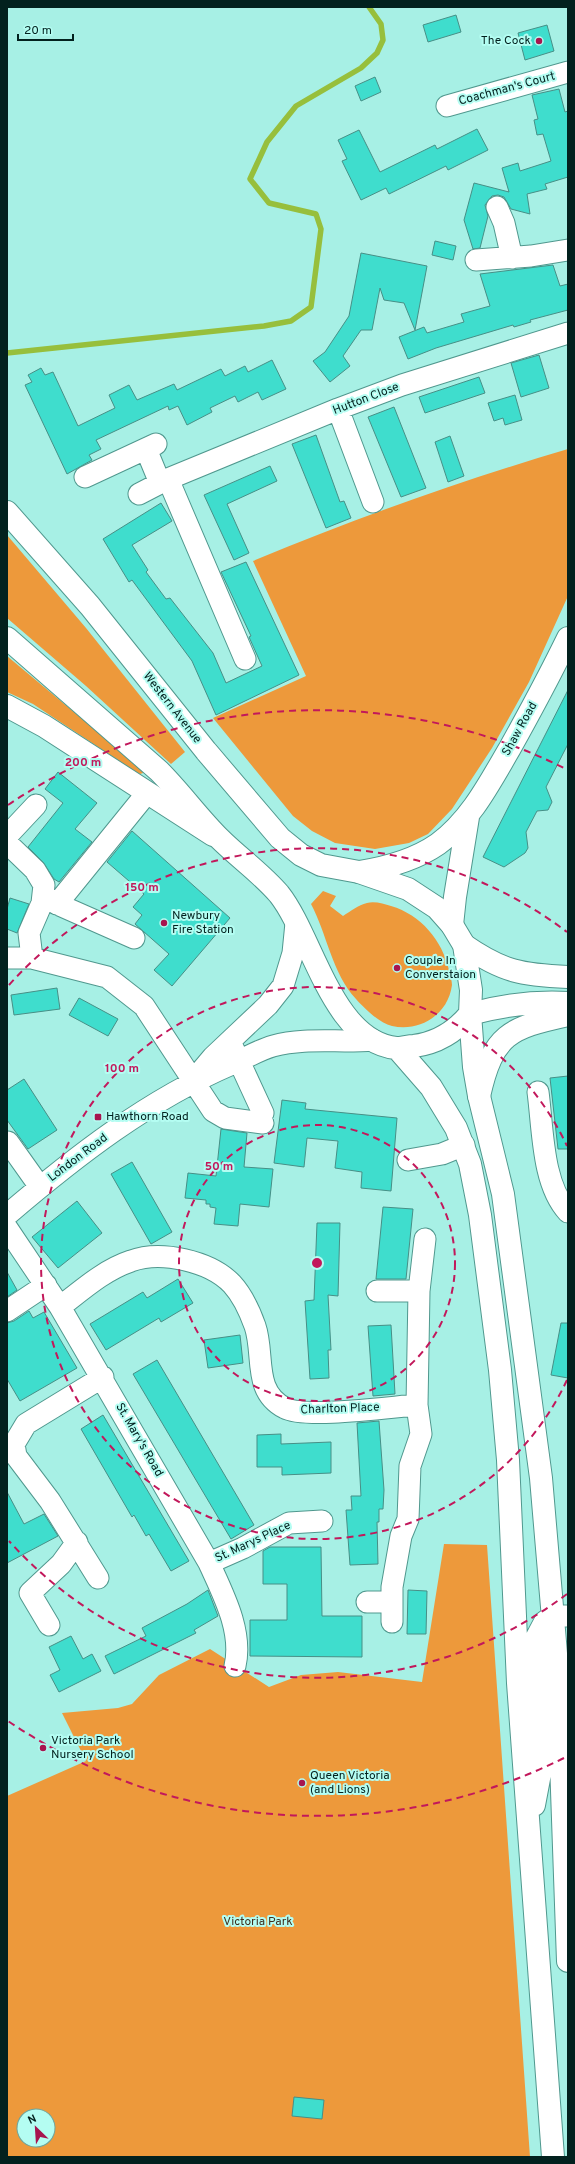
<svg xmlns="http://www.w3.org/2000/svg" width="575" height="2164" viewBox="0 0 575 2164" font-family="Overpass,sans-serif">
  <style>
    .green { fill: #ed993b; fill-rule: evenodd }
    .lines { fill: none; stroke-linecap: round; stroke-linejoin: round }
    .stream { stroke: #97bf3c; stroke-width: 5.5 }
    .building { fill: #3fddcd; stroke: #478f86 }
    .minor-casing { stroke: #50988e; stroke-width: 23 }
    .major-casing { stroke: #50988e; stroke-width: 24 }
    .highway-casing { stroke: #50988e; stroke-width: 24 }
    .minor { stroke: #fff; stroke-width: 21 }
    .major { stroke: #fff; stroke-width: 22 }
    .highway { stroke: #fff; stroke-width: 22 }
    .ring { fill: none; stroke: #c2185b; stroke-width: 2; stroke-dasharray: 7 5 }
    .poi-dot { fill: #a7154f; stroke: #b4fdf2; stroke-width: 1.5 }
    .labels { text-anchor: middle; dominant-baseline: central; stroke-width: 4; stroke-linejoin: round; paint-order: stroke }
    .poi-label { font-size: 12px; fill: #02211e; stroke: #b4fdf2; text-anchor: start }
    .street-label { font-size: 12px; fill: #02211e; stroke: #b4fdf2 }
    .park-label { font-size: 12px; fill: #3f2d1c; stroke: #b4fdf2 }
    .centre { fill: #c2185b; stroke: #b4fdf2; stroke-width: 2 }
    .ring-label { font-size: 12px; text-anchor: middle; font-weight: bold; fill: #c2185b; stroke: #b4fdf2; stroke-width: 4; stroke-linejoin: round; paint-order: stroke }
  </style>
  <rect width="100%" height="100%" fill="#a7f0e5"/>
  <path class="green" d="M568,449V596L529,682L492,748L452,809L428,834L409,843L375,849L335,843L312,831L293,816L213,718L306,676L253,561C356,518 460,481 568,449Z
    M7,535L86,628L185,752L171,764L86,686L7,618Z
    M7,656L142,769L143,773L140,774L136,772L33,704L7,692Z
    M323,891L336,896L330,906L343,916C351,911 358,905 367,903C375,901 384,904 391,906C421,915 442,940 449,970C450,975 452,981 452,985C448,1015 420,1032 392,1026C379,1023 364,1008 356,999C332,973 327,934 311,904Z
    M444,1544L487,1545L530,2157H7V1796L86,1761L62,1713L118,1708L132,1704L159,1675L210,1649L269,1687L301,1675L338,1672L422,1682ZM24,2116H48V2140H24Z"/>
  <g class="lines">
    <path class="stream" d="M7,353L264,326L291,321L311,307L321,229L316,214L269,203L250,179L267,142L296,106L361,68L377,53L383,40L381,24L369,7"/>
  </g>
  <path class="building" d="M456,15L461,32L428,42L423,25Z
    M547,25L554,51L525,60L518,33Z
    M375,77L381,92L361,101L355,86Z
    M559,89L565,112L568,111V177L545,184L547,189L527,194L530,214L511,209L504,197L498,195L492,196L485,205L488,216L480,248L473,249L464,220L474,183L509,192L502,168L518,163L520,171L551,161L543,134L537,135L534,120L538,119L532,95Z
    M477,129L488,150L448,170L446,166L389,194L386,188L361,200L342,161L347,159L338,140L359,130L380,172L435,145L437,149Z
    M435,241L456,246L453,260L432,255Z
    M361,253L427,266L415,330L404,303L384,300L380,288L372,330H361L343,356L350,366L330,382L313,361L325,352L349,316Z
    M553,265L560,286L568,284V310L530,320L531,322L514,327L513,325L436,348L408,359L399,337L424,327L427,333L464,322L461,314L490,306L480,274Z
    M539,355L549,388L521,397L511,363Z
    M272,360L286,389L262,400L258,392L238,402L235,396L210,408L212,412L187,425L178,406L169,410L168,406L96,440L101,449L89,455L92,460L67,474L25,385L32,382L28,375L41,368L45,375L53,372L78,426L115,408L109,395L129,385L137,400L174,384L177,390L221,369L225,376L245,366L248,372Z
    M479,377L485,393L425,413L419,397Z
    M515,395L522,420L505,425L503,418L494,421L488,403Z
    M394,407L426,488L401,497L368,417Z
    M316,435L340,502L344,501L351,518L326,528L292,444Z
    M450,436L464,476L448,482L435,442Z
    M270,466L277,481L227,504L249,553L234,560L204,495Z
    M161,503L172,521L132,545L148,570L146,572L166,599L170,598L213,653L226,683L262,666L249,637L251,636L221,572L246,562L299,675L216,715L192,661L132,580L129,582L103,539Z
    M568,690V744L546,787L552,802L548,810L537,811L526,832L528,848L525,853L504,867L483,857Z
    M58,772L97,803L75,829L92,842L59,882L54,879L43,862L28,847L63,803L45,789Z
    M132,831L230,918L172,986L154,970L169,954L135,924L142,915L133,907L144,894L107,862Z
    M10,898L29,904L17,933L7,929V909Z
    M57,988L60,1009L14,1015L11,995Z
    M79,998L118,1019L108,1036L69,1015Z
    M568,1076V1149H558L550,1078Z
    M24,1079L57,1130L28,1149L7,1120V1090Z
    M282,1100L306,1103L305,1109L397,1118L391,1191L361,1188L362,1172L335,1168L338,1141L307,1138L304,1167L274,1163Z
    M221,1129L247,1133L244,1167L273,1169L269,1207L240,1204L238,1226L214,1224L216,1208L210,1207V1204H206V1200L185,1198L188,1173L216,1176Z
    M132,1162L172,1232L151,1244L111,1174Z
    M77,1201L102,1233L58,1268L32,1237Z
    M383,1207L413,1209L406,1279H376Z
    M317,1223H340L338,1296L328,1295L331,1350H328L329,1378L310,1379L305,1301L314,1300Z
    M7,1272L17,1290L7,1297Z
    M178,1279L193,1303L161,1322L159,1318L106,1350L90,1324L143,1292L147,1298Z
    M29,1311L33,1318L44,1312L77,1368L20,1401L7,1379V1323L14,1321Z
    M561,1323H568V1378L551,1375Z
    M391,1325L395,1394L373,1396L368,1326Z
    M240,1335L243,1363L208,1368L204,1340Z
    M157,1360L254,1525L231,1539L133,1374Z
    M103,1415L189,1561L171,1571L149,1534L146,1536L134,1515L132,1517L81,1429Z
    M379,1421L384,1490L383,1509H379V1522H377L378,1564L350,1565L346,1510H352L351,1496H361L357,1423Z
    M281,1434V1444L331,1442V1473L282,1475V1467H257V1435Z
    M7,1492L24,1524L44,1514L58,1536L7,1563Z
    M270,1547H321L322,1616H362V1657L250,1656V1620H287V1584H263V1551Z
    M208,1590L218,1616L194,1630L196,1633L114,1674L105,1656L146,1636L142,1628L187,1604Z
    M408,1590L427,1591L426,1634H407Z
    M71,1636L83,1659L92,1654L101,1671L59,1692L50,1675L60,1670L49,1647Z
    M294,2097L324,2100L322,2119L292,2116Z"/>
  <g class="lines">
    <g class="minor-casing">
      <path id="minor" d="M447,106L568,72
        M497,207L504,223L512,258
        M476,260L531,256L568,250
        M338,409L373,502
        M146,449L160,483
        M85,477L156,444
        M168,479L245,659
        M139,494L168,479L338,409L402,385L568,333
        M7,836L36,805
        M7,843L35,870L44,885L42,903L29,933L32,958
        M46,897L57,904L134,938
        M57,904L147,793
        M7,958H32L107,977L144,1006L213,1111L225,1118L263,1123
        M233,1048L263,1113
        M197,1076L213,1057L268,1005L283,986L293,953L296,923
        M538,1092C543,1129 542,1184 568,1212
        M8,1142L40,1187
        M408,1160L442,1154L464,1145
        M7,1215C76,1156 148,1100 232,1064C246,1058 259,1050 273,1046C306,1037 339,1043 373,1040
        M7,1228L60,1307L209,1563C223,1594 243,1631 235,1666
        M377,1291H419L425,1239
        M60,1307C82,1290 104,1270 131,1261C161,1250 210,1261 232,1284C243,1296 250,1312 255,1326C265,1355 252,1391 285,1408C305,1419 390,1407 417,1405
        M7,1311L46,1285
        M209,1563L243,1548L289,1523L322,1521
        M98,1578L50,1501L16,1456L14,1444L26,1424L103,1377
        M367,1602H392
        M553,1616H568
        M392,1622V1587L401,1536L408,1519L410,1466L421,1434L417,1405L419,1291
        M49,1625L30,1593L61,1564L77,1542"/>
    </g>
    <g class="major-casing">
      <path id="major" d="M7,706L44,726L213,835
        M359,872C385,868 415,860 438,844C471,820 490,782 510,748C530,712 550,675 568,638
        M452,925L455,897L468,817
        M464,945C503,972 522,975 568,977
        M470,1014C503,1005 534,1001 568,1003
        M479,1096C493,1034 509,1028 568,1015"/>
    </g>
    <g class="highway-casing">
      <path id="highway" d="M7,512L90,606L206,751L280,838L301,855L321,865L359,872L408,889L437,908L452,925L464,945L471,990L470,1014L474,1067L479,1096L503,1194L541,1478L558,1677L568,1961
        M7,638L159,771C180,792 198,817 219,838C239,858 261,873 279,894C313,937 332,1041 396,1048C402,1048 408,1046 414,1046C437,1043 456,1031 470,1014
        M397,1048L431,1087L456,1128L470,1164L480,1215L500,1370L508,1460L518,1683L553,2157
        M534,1805L541,1768L536,1639L545,1622L553,1616"/>
    </g>
    <use href="#minor" class="minor"/>
    <use href="#major" class="major"/>
    <use href="#highway" class="highway"/>
  </g>
  <g class="ring">
    <circle cx="317" cy="1263" r="138"/>
    <path d="M567 1380A276 276 0 1 1 567 1146"/>
    <path d="M567 1594A415 415 0 0 1 9 1541M9 985A415 415 0 0 1 567 932"/>
    <path d="M564 1758A553 553 0 0 1 8 1721M8 805A553 553 0 0 1 564 768"/>
  </g>
  <g class="poi-dot">
    <circle cx="539" cy="41" r="4"/>
    <circle cx="164" cy="923" r="4"/>
    <circle cx="397" cy="968" r="4"/>
    <rect x="94" y="1113" width="8" height="8" rx="2"/>
    <circle cx="43" cy="1748" r="4"/>
    <circle cx="302" cy="1783" r="4"/>
  </g>
  <g class="labels">
    <g class="poi-label">
      <text x="531" y="41" text-anchor="end">The Cock</text>
      <text x="172" y="916">Newbury<tspan x="172" dy="14">Fire Station</tspan></text>
      <text x="405" y="961">Couple In<tspan x="405" dy="14">Converstaion</tspan></text>
      <text x="106" y="1117">Hawthorn Road</text>
      <text x="51" y="1741">Victoria Park<tspan x="51" dy="14">Nursery School</tspan></text>
      <text x="310" y="1776">Queen Victoria<tspan x="310" dy="14">(and Lions)</tspan></text>
    </g>
    <g class="street-label">
      <text transform="translate(507 89) rotate(-15)">Coachman's Court</text>
      <text transform="translate(366 399) rotate(-21)">Hutton Close</text>
      <text transform="translate(172 708) rotate(52)">Western Avenue</text>
      <text transform="translate(520 729) rotate(-61)">Shaw Road</text>
      <text transform="translate(78 1158) rotate(-37)">London Road</text>
      <text transform="translate(340 1409) rotate(-2)">Charlton Place</text>
      <text transform="translate(139 1440) rotate(60)">St. Mary's Road</text>
      <text transform="translate(253 1542) rotate(-25)">St. Marys Place</text>
    </g>
    <g class="park-label">
      <text x="258" y="1922">Victoria Park</text>
    </g>
  </g>
  <circle cx="317" cy="1263" r="6" class="centre"/>
  <g class="ring-label">
    <text x="83" y="766">200 m</text>
    <text x="142" y="891">150 m</text>
    <text x="122" y="1072">100 m</text>
    <text x="219" y="1170">50 m</text>
  </g>
  <rect width="575" height="2164" fill="none" stroke="#02211e" stroke-width="16"/>
  <g transform="translate(36 2128) rotate(335)"><circle r="19" fill="#b4fdf2" stroke="#6da59d"/>
  <path d="M0-3L7 15L0 10L-7 15Z" fill="#a7154f"/>
  <text y="-6" font-size="11" font-weight="bold" text-anchor="middle" fill="#02211e">N</text>
  </g>
  <path d="M18 34v6h55v-6" fill="none" stroke="#02211e" stroke-width="2"/>
  <text x="24" y="34" font-size="12" fill="#02211e" stroke="#b4fdf2" stroke-width="3" paint-order="stroke">20 m</text>
</svg>
